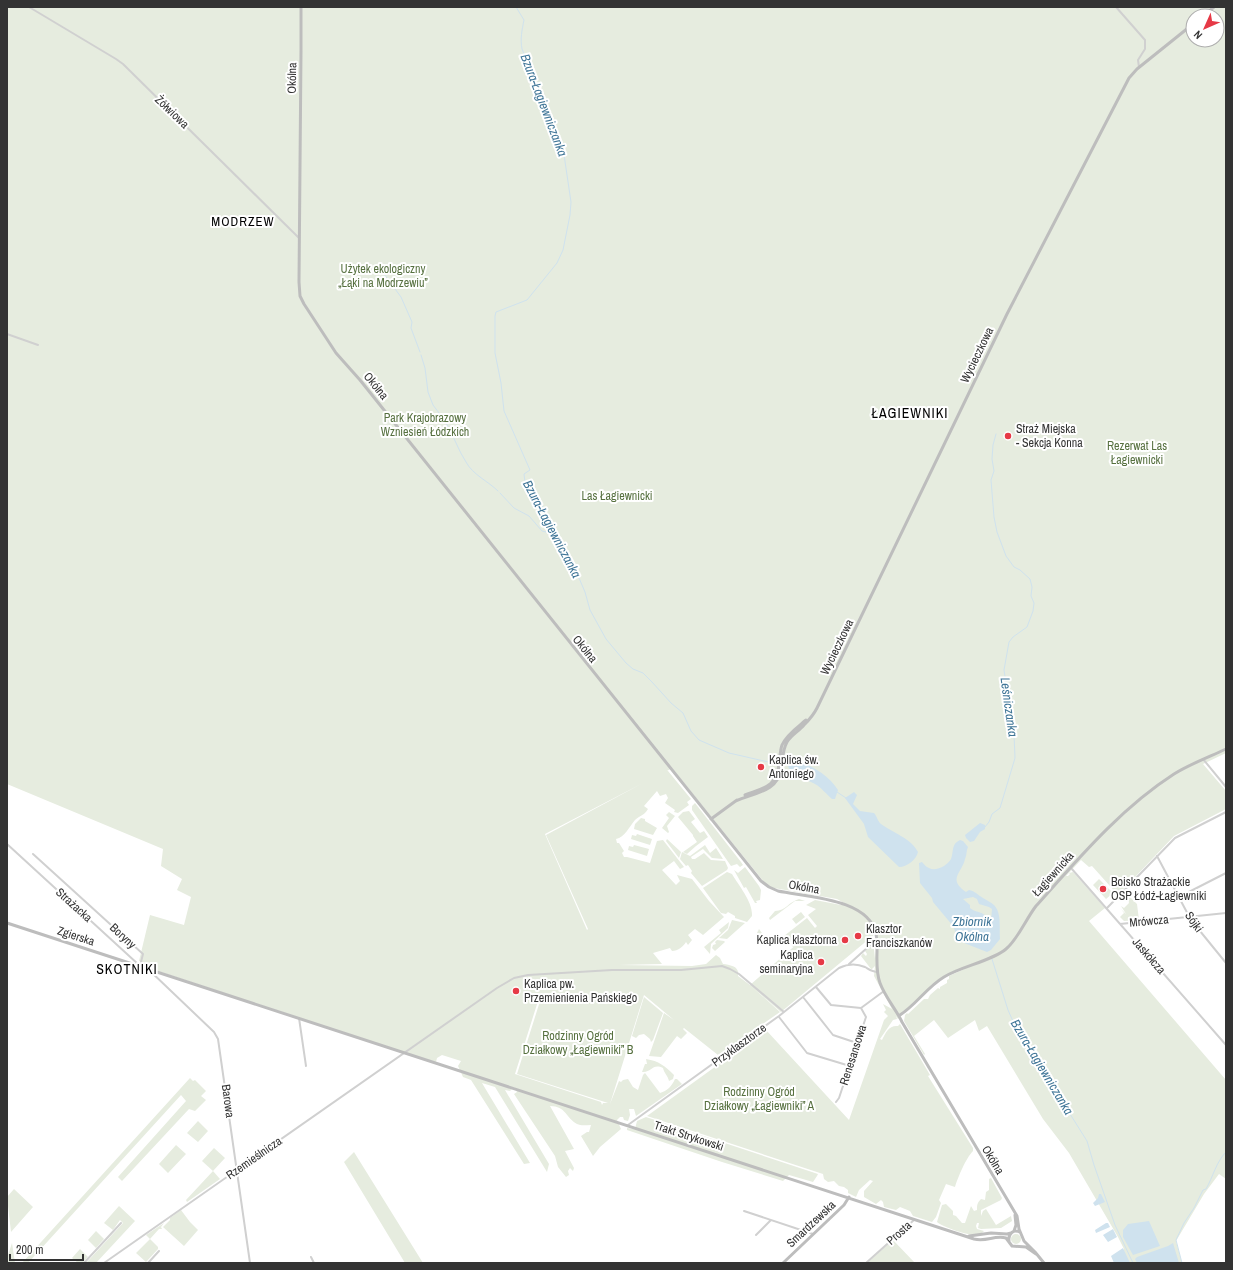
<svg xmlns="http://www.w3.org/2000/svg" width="1233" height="1270" viewBox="0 0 1233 1270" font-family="'Archivo Narrow',sans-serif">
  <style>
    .green { fill: #e6ecdf; fill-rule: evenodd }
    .water { fill: #cfe2ee; fill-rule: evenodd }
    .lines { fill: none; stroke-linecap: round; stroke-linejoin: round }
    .stream { stroke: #cfe2ee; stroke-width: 1 }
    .street { stroke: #d0d0d0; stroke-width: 2 }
    .secondary { stroke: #bdbdbd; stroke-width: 3 }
    .poi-dot { fill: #e63946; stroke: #fff; stroke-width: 1.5 }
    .labels { text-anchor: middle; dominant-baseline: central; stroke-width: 4; stroke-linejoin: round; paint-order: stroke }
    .street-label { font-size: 12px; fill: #333; stroke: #fff }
    .park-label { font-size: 12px; fill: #56703f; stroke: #fff }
    .poi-label { font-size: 12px; fill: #333; stroke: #fff; text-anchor: start }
    .water-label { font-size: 13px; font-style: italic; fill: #3f7597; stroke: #fff }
    .neighbourhood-label { font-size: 13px; letter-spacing: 1px; fill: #000; stroke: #fff }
    .quarter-label { font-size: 14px; letter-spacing: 1px; fill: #000; stroke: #fff }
  </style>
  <rect width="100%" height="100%" fill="#fff"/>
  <path class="green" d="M7,7H1226V753L1203,764L1226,791V809L1174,836L1118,895L1092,866L1089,867L1081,860L1066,876H1068L1070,874L1069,873L1073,872L1105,908L1089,921L1226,1080V1179L1219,1174L1204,1194L1176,1241L1182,1263H1128L1124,1251V1249L1118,1237L1069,1153L1043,1119L987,1026L979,1031L975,1020L948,1038L934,1020L914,1036L925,1054L924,1055L904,1021L905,1015L907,1013L908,1014L924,999H928L930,995L938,988L940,989V987L947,983V980L949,979V976L969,967L939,979L898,1019L896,1016L897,1019L893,1020L880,1039L882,1040C886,1032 889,1025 898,1026L900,1024L930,1075L928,1076L973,1148V1151C966,1158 958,1177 955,1187L946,1184L939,1200L941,1203L936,1217L932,1222L913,1216L910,1211L900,1207L896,1210L884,1207L883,1202L881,1200L876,1204L864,1197V1191L873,1181L870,1180L859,1190L856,1197L848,1193V1190L844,1187L839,1186L834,1181L828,1182L824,1179L823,1174L647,1116L766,1030L849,1120L884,1020L888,1016L884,1012L886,1010L883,1004L892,1009L874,976L875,966L872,969H871L861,956L863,953L866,956L867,954L865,951L871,946L874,949L875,959L877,937L875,934L781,1012L751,986L780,1012L718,1055L684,1028L683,1029L687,1033L681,1039L677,1036L661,1057L649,1056L664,1013L674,1020L644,995L610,1104L619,1081L621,1082L623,1080L628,1079L633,1087L638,1090L643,1075L645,1073L660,1093C667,1091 672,1086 675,1079H677L682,1084L636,1116L634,1109H629L630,1115L628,1121L624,1120L623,1117H620L617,1120L621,1129L600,1147L593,1156L581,1136L587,1132H589L591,1125C586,1125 581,1126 577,1124C566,1118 566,1106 550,1106L574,1149L565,1151L574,1168L573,1171L570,1168L568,1171L569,1175L566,1177L558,1167L555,1156L514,1094L517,1092L514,1087L510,1091L505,1090L549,1164L547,1172L495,1087L482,1083L530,1163L524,1164L471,1080L463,1077L458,1066L461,1061L442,1055L437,1058L436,1062L403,1052L155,970V966L139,961L150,915L184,925L191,897L177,890L182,879L161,866L163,849L7,784ZM1193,16H1217V40H1193ZM672,768L768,887L837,899L844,903L841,905L815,900L806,905L816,909L808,915L817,926L815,928L807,918L784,936L793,947L807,935L750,985L738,976C740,966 730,965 723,964L720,958L716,955L706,964L692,966L618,965L662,964L653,953L670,948L672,951C678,951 684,946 686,942L688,945L692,940L688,935L695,929L703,935L724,917L709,901L692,879L677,875L680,881L676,885L662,870L674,861L680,869L684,867L663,840L657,841L650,863L627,857H624L622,853L624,851L619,843H617L616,839C625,837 629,827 635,820C640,815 644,816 648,809L644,806L657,791L660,796L666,794L668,798L665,803L675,810L674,812L678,813L689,805L687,802L691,799L668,771H667ZM643,783L546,835L588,929L587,930L545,834ZM541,998L517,1074L608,1103H603L602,1105L601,1102L515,1074L538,1001Z
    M695,803L741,862L743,865L740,867L737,864L731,866L692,810V806Z
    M689,811L695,819L691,822L700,833L704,831L708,837L696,846L687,854L683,852L697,842L693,836V835L678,817L683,812Z
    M669,812L675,816L667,826L669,832L668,833L662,828L669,818L666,815Z
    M641,818L645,819V821L657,828L653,835L634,829L635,824Z
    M637,834L652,839L650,845L631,839L632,835L636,836Z
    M667,839L681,852L679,858L666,841Z
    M634,845L649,849L647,856L628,850L629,846L633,847Z
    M705,845L710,853L716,848L723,859L712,858L703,849L691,857L692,859H695L704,853L711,860L725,861L728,868L727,870L702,886L691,873L692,871L688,865L686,866L680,859L682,852L690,856Z
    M745,867L759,886L761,890L760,900L756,901L757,903H755L746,887L744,888L734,870L738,873Z
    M727,872L732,874C739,886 753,902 752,916L747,922L735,918V916L728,912L726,914L721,913L703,888Z
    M1099,879L1113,893L1106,899L1093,885Z
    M1126,893L1137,904L1139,920L1124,921L1120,917L1124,913L1121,909L1126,914L1121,906L1124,908L1129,903L1128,899L1123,901L1126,898L1125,896L1117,902Z
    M799,899L805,901H795L770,920L769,918L775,911C786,911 788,902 799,899Z
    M801,912L805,917L796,924L792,919Z
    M732,920L745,923L727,939L719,938L728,930Z
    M729,922L728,928L711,944L710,954L704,947L721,933L719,930Z
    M759,929L765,937V942L773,937L777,940L771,945L765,944L757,933Z
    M717,940L724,941L725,942L715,951L712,948L713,945L716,944L715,942Z
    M644,997L663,1013L653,1040L651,1042L650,1039L644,1034L639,1035L636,1038L632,1036Z
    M646,1059C659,1061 665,1066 674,1075L673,1079L669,1081C668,1076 664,1073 663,1068C652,1063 652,1073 642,1072L645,1064H647Z
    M190,1078L193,1081L195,1080L206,1091L201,1096L206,1100L195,1111L189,1109L122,1181L118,1177L186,1101L181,1095L28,1263H22Z
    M646,1117L818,1174L817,1176L813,1182L789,1175L783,1181L722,1162L627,1130V1128L635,1129L637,1121Z
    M198,1121L208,1131L198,1142L187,1133Z
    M176,1145L186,1154L168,1173L159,1164Z
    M214,1148L225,1158L213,1171L220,1179L187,1202L186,1200L213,1171L202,1161Z
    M354,1152L423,1263H405L344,1162Z
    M991,1178L1002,1198L1001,1200L981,1210V1216L983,1211L986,1209L996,1225L1011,1216L1012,1221L1001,1228L981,1229L978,1228L979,1223H977L976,1226L977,1229L984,1231L982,1233C979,1234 976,1235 973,1235C964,1234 943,1227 937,1222L942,1205L946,1204L953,1211V1215L956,1216L962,1223H965L971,1206L974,1211L977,1210C977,1205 977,1203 981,1199L985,1200L986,1192L989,1190V1179Z
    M14,1189L33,1207L11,1232L7,1197Z
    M119,1206L135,1221L96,1263H86L123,1223L120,1220L113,1230L104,1223Z
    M181,1210L190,1222L198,1230L184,1246L163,1227L170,1220V1218Z
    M164,1223L161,1227L162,1229H159L150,1239L158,1247V1249L146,1262L136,1253L150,1239L146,1235Z
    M96,1231L104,1239L96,1248L88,1240Z
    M1011 1239a5 5 0 1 1 10 0a5 5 0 1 1-10 0Z
    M893,1240L915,1263H867Z
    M12,1243L15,1263H7V1258Z
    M80,1249L88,1257L82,1263H78L72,1258Z"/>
  <path class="water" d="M791,759C809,764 828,774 838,790L835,799H832C826,794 822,788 815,784C805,778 792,779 788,766Z
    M854,792L857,795L853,804L860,811L874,813C877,816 878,822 881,824C892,832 912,839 918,852C916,860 907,867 899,867L868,837L864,824L845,798Z
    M980,823L985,825V829L980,832L974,841L970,842L966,838L965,835Z
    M960,840L963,841L968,847C966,851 967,855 965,859C962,873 947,879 966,892L969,890C975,891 978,895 983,898C986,900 991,902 994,905C1002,913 999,928 1000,939L991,950L987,952L959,941L953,926L933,902L932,898L920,883L919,863L922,862C924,864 926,867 929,868C936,872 948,865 951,859C954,851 951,844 960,840ZM973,897L977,899L979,904L989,907L992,909L991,921H988C985,910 977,914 970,908V905L963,899Z
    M1099,1194H1101L1105,1202L1095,1206L1093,1203L1098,1198Z
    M1149,1221L1160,1246L1133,1255L1123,1237V1230L1128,1224Z
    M1106,1223H1108L1110,1227L1096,1233L1095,1230Z
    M1113,1229L1117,1237L1108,1242L1103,1235Z
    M1173,1243L1179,1263H1137L1135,1259L1137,1257L1168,1246Z
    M1123,1248L1130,1263H1114L1111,1256Z"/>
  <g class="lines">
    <path class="stream" d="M516,7L524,20C522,30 520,39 522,49C525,58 531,60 529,70L563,148L571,202L570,215L563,250L557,263L527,300L496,312L495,316V353L501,383L504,411L530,470L524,474L525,482L532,487L557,533L562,544L568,565L579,578L585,592L590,610L606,639L626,663L633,669L643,673L652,682L671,703L683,713L691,731L699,740L729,753L777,764
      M384,274L401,297L412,322L411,328L420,352
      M421,355L425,368L428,392L433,405L445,421
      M446,423C454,436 458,450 466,462C473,475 488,481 498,491
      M500,493L514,508L529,516L542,531L554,534L559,539
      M784,764H789
      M837,792L846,798
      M985,827L989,822L992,814L1000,808L1015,758L1014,734L1004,670L1009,642L1013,637L1027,627L1033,611L1034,603L1031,596L1032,587L1030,579L1020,570L1014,567L1006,556L997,532L994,517L991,480L994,471L992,459L993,445L996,434
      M992,959L1008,1010L1016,1028L1087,1141L1094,1165L1115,1225L1133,1263
      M1182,1263L1176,1240L1184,1223L1194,1208L1203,1190L1206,1189C1213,1177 1216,1162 1226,1152"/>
    <path class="street" d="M29,7L116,59L123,64L299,238
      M1116,7L1145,40V49L1138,60L1139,67
      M7,334L38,345
      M1203,759L1226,787
      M7,844L139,965
      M33,854L143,954L140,966
      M1157,856L1191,920L1226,963
      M1071,868L1226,1045
      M1179,897L1226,873
      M1107,908L1175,838L1226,812
      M1120,924L1226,913
      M849,964L876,940
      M148,969L214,1032L218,1039L250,1263
      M816,987L831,1005L861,1008L884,991
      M803,997L833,1035L857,1043
      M779,1017L807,1053L850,1066
      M299,1018L306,1066
      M836,1102L839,1098L866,1017L861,1008
      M628,1125L779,1016L839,968C847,964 856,963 865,967C870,970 872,972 878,972
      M744,1211L813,1234
      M756,1235L771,1220
      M311,1257L314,1263
      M84,1263L121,1223
      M104,1263L497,988L514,978L528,975L612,970H681L722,966L730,969L739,974L784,1012
      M148,1263L159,1251
      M866,1263L914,1220"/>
    <path class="secondary" d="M301,7V51L299,282L300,296L304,304L336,353L360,380L761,881L769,887L778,891C806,897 869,898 876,934C879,950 874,967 880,983C885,997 896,1009 902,1022L1017,1216L1019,1229L1024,1241L1035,1252L1044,1263
      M1203,16L1214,7
      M745,795C763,788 777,787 779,764C780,757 780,751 782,745C787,734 798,727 806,720
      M736,801C753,793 778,792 781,769C783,760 782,751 787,742C791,735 799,731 804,725C809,720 814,714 817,708L1007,314L1129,78L1137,69L1193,24
      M711,819L737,800
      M7,923L974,1239C987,1242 994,1235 1006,1238L1012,1246L1026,1247L1036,1254
      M900,1015C916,1005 927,987 944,977C962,966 992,961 1006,949C1018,939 1026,919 1036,906C1078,859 1121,808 1174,774C1190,764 1209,757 1226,749
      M1014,1231L1016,1225L1015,1215
      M969,1236L991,1233L1007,1234L1011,1233
      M1009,1241C1008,1234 1013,1229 1020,1232
      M783,1263L844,1205L849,1197"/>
  </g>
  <g class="poi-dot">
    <circle cx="1008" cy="436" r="4"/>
    <circle cx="761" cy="767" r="4"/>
    <circle cx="1103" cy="889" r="4"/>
    <circle cx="858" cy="936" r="4"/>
    <circle cx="845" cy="940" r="4"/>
    <circle cx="821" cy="962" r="4"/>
    <circle cx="516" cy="991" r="4"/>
  </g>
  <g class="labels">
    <g class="street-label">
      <text transform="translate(292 78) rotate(-89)">Okólna</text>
      <text transform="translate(172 112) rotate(44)">Żółwiowa</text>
      <text transform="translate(977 355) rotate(-64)">Wycieczkowa</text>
      <text transform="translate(376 386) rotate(51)">Okólna</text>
      <text transform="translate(837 647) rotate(-64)">Wycieczkowa</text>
      <text transform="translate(585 649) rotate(51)">Okólna</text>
      <text transform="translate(1053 874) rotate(-48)">Łagiewnicka</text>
      <text transform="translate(804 887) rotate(10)">Okólna</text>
      <text transform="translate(74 905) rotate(42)">Strażacka</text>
      <text transform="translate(1149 921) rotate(-5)">Mrówcza</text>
      <text transform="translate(1194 922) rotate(55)">Sójki</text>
      <text transform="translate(76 936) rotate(18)">Zgierska</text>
      <text transform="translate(123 936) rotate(43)">Boryny</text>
      <text transform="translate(1149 956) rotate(49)">Jaskółcza</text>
      <text transform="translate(739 1045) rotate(-36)">Przyklasztorze</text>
      <text transform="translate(853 1055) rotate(-72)">Renesansowa</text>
      <text transform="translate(228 1101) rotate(82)">Barowa</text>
      <text transform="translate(689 1136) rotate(18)">Trakt Strykowski</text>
      <text transform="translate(254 1158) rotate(-35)">Rzemieślnicza</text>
      <text transform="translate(993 1160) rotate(59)">Okólna</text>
      <text transform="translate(811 1224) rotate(-43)">Smardzewska</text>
      <text transform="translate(899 1233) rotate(-42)">Prosta</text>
    </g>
    <g class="park-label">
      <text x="383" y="269">Użytek ekologiczny<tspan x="383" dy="14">„Łąki na Modrzewiu”</tspan></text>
      <text x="425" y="418">Park Krajobrazowy<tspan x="425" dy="14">Wzniesień Łódzkich</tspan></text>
      <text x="1137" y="446">Rezerwat Las<tspan x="1137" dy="14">Łagiewnicki</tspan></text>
      <text x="617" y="496">Las Łagiewnicki</text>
      <text x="578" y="1036">Rodzinny Ogród<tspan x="578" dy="14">Działkowy „Łagiewniki” B</tspan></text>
      <text x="759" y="1092">Rodzinny Ogród<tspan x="759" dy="14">Działkowy „Łagiewniki” A</tspan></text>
    </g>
    <g class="poi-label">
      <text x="1016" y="429">Straż Miejska<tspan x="1016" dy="14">- Sekcja Konna</tspan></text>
      <text x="769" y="760">Kaplica św.<tspan x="769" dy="14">Antoniego</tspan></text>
      <text x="1111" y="882">Boisko Strażackie<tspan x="1111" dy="14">OSP Łódź-Łagiewniki</tspan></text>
      <text x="866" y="929">Klasztor<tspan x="866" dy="14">Franciszkanów</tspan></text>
      <text x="837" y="940" text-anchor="end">Kaplica klasztorna</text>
      <text x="813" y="955" text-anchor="end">Kaplica<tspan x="813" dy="14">seminaryjna</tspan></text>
      <text x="524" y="984">Kaplica pw.<tspan x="524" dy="14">Przemienienia Pańskiego</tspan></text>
    </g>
    <g class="water-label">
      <text transform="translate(544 105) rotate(69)">Bzura-Łagiewniczanka</text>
      <text transform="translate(552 529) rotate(62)">Bzura-Łagiewniczanka</text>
      <text transform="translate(1009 707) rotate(82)">Leśniczanka</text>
      <text x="972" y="921">Zbiornik<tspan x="972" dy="15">Okólna</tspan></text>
      <text transform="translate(1042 1067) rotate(59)">Bzura-Łagiewniczanka</text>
    </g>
    <g class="neighbourhood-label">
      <text x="243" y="221">MODRZEW</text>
    </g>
    <g class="quarter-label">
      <text x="910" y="413">ŁAGIEWNIKI</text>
      <text x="127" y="969">SKOTNIKI</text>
    </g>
  </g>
  <rect width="1233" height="1270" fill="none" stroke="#333333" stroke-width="16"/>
  <g transform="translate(1205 28) rotate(225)"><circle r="19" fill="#ffffff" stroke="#adadad"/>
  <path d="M0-3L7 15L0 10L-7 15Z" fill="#e63946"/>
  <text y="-6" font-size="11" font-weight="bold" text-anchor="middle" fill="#333333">N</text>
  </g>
  <path d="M10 1254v6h73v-6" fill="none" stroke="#333333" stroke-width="2"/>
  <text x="16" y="1254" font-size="12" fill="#333333" stroke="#ffffff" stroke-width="3" paint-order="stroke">200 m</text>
</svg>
